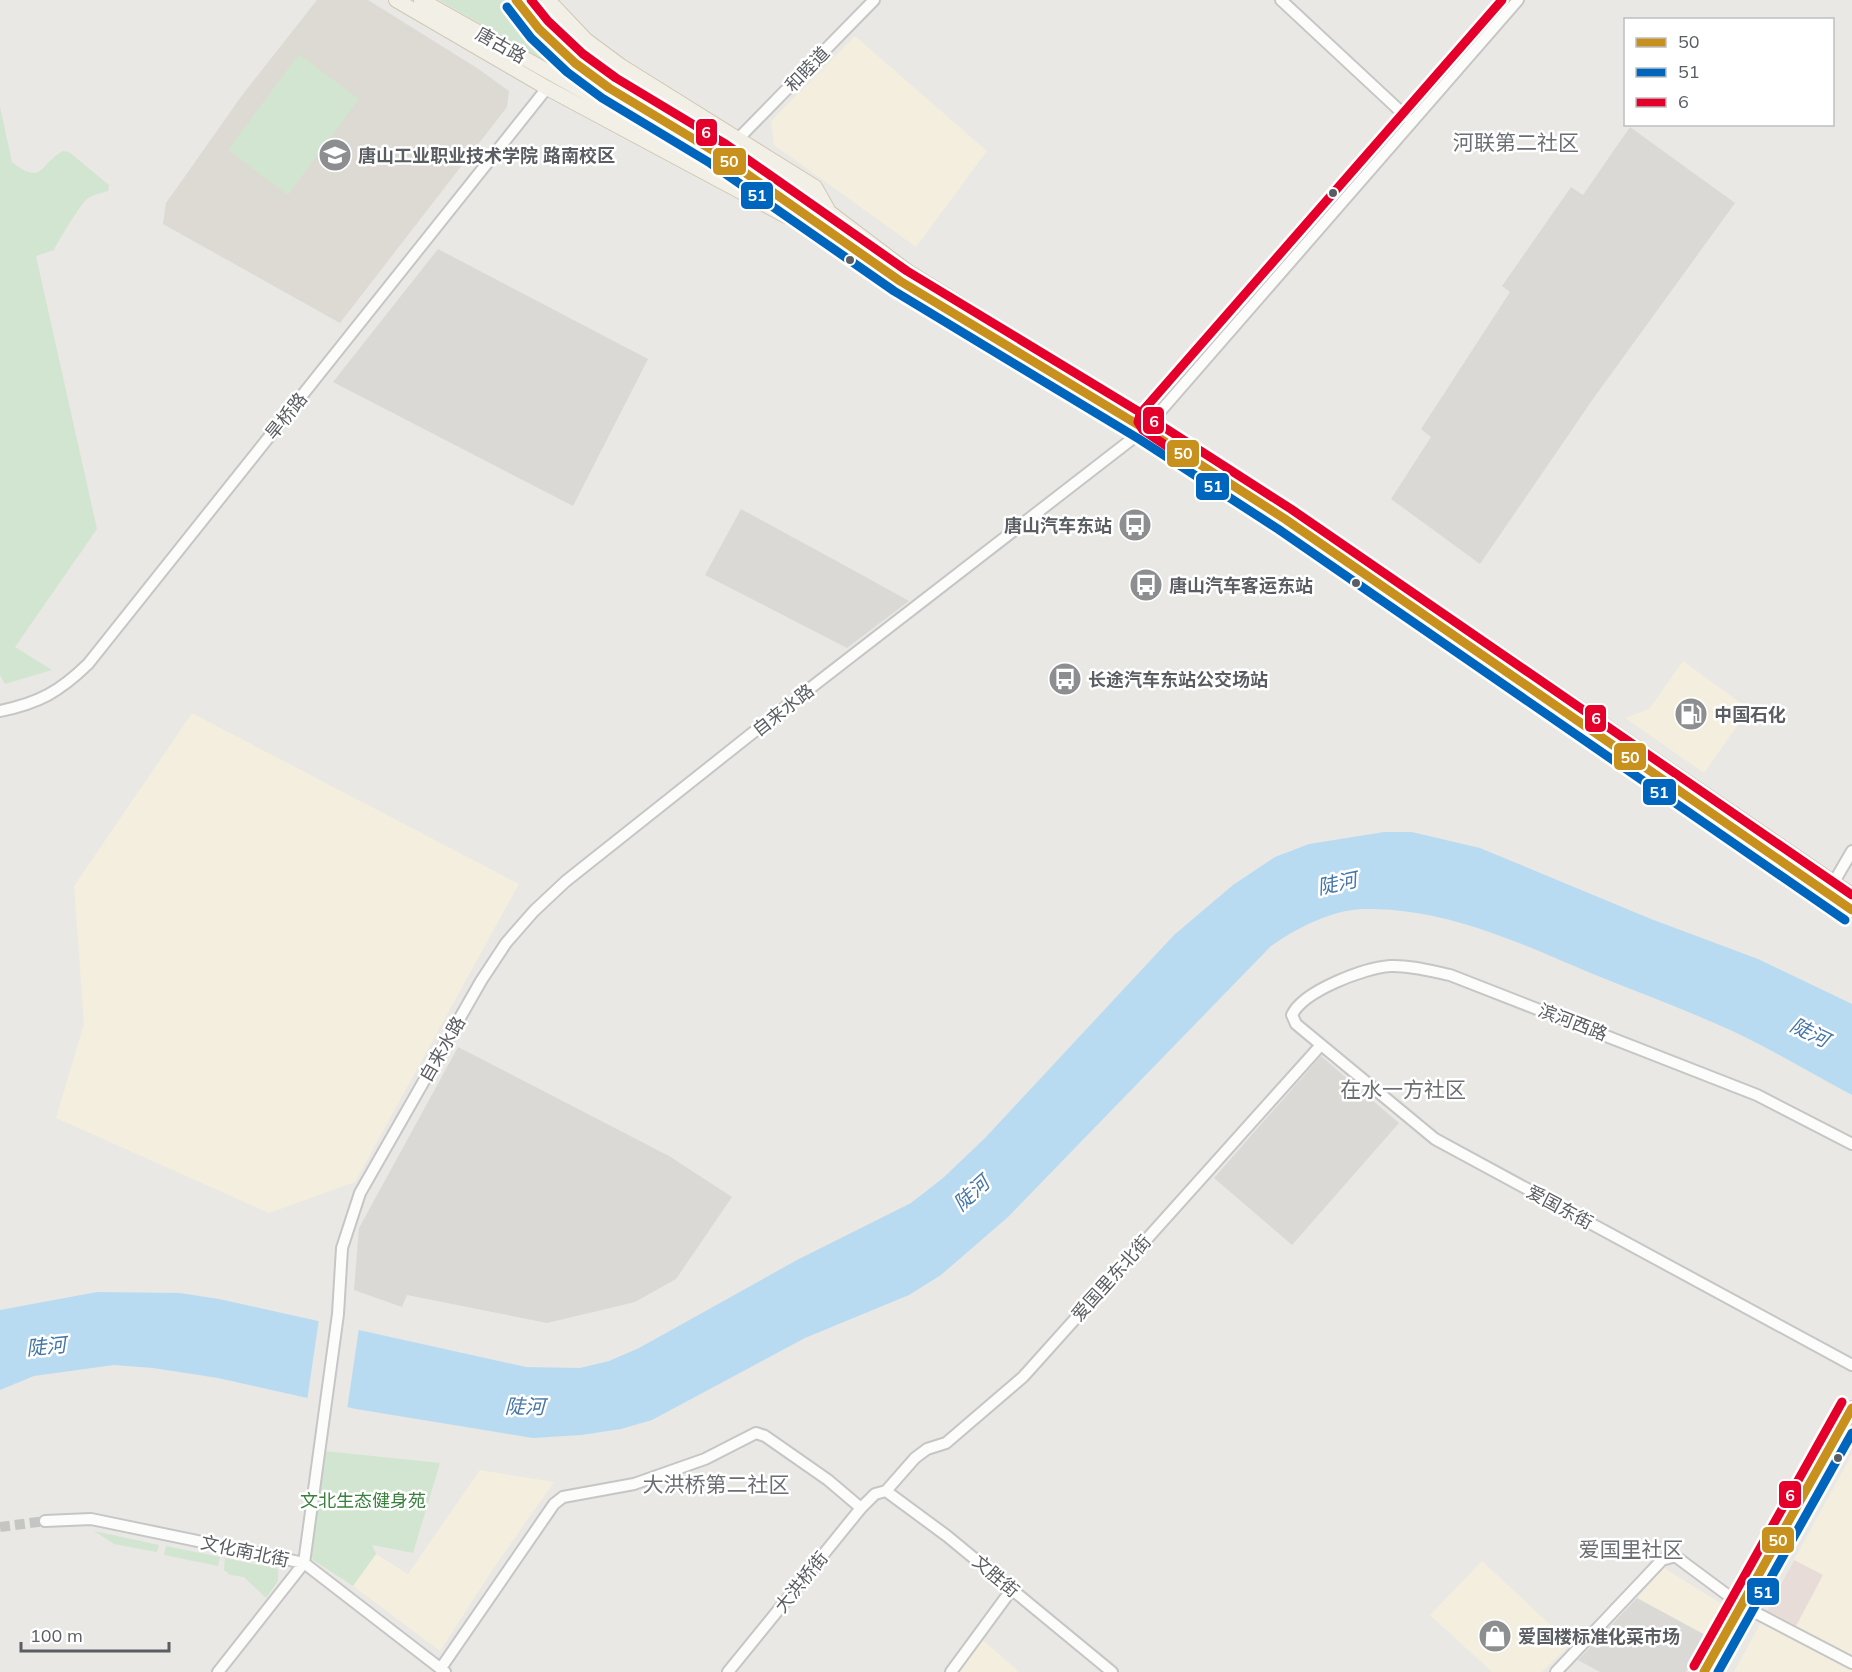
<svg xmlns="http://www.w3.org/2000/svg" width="1852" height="1672" viewBox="0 0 1852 1672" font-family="Mulish,'Noto Sans SC',sans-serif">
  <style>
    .commercial { fill: #f3eedd }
    .industrial { fill: #dad9d5 }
    .education { fill: #dcdad3 }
    .medical { fill: #e8dcd8 }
    .green { fill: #d2e5d0 }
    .water { fill: #b9dbf2 }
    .pier { fill: #e9e8e4 }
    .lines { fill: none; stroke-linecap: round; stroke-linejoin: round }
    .minor-tunnel { stroke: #c5c5c3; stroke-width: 10; stroke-dasharray: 10 5; stroke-linecap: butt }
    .minor-casing { stroke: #c6c6c6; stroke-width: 14 }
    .major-casing { stroke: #cfc8b4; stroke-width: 16 }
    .minor { stroke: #fcfcfb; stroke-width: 10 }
    .major { stroke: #f2efe7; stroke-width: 14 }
    .bus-1-casing { stroke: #fff; stroke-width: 14 }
    .bus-2-casing { stroke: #fff; stroke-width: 14 }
    .bus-3-casing { stroke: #fff; stroke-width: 14 }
    .bus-1 { stroke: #c8901d; stroke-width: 9 }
    .bus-2 { stroke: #0065bd; stroke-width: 9 }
    .bus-3 { stroke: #e4002b; stroke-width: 9 }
    .bus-dot { fill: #5a5d61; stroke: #fff; stroke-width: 2 }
    .labels { text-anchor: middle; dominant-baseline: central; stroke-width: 5; stroke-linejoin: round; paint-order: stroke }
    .street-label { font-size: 18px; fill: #5a5d61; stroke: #fff }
    .poi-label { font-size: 18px; font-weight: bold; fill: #5a5d61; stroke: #fff; text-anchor: start }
    .park-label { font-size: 18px; fill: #3a803d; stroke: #fff }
    .water-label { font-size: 20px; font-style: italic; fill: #4476a8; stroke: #fff }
    .quarter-label { font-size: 21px; fill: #6b6f73; stroke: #fff }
    .line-badge { stroke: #fff; stroke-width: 2 }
    .badge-label { font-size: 16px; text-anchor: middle; font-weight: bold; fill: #fff }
  </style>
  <rect width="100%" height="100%" fill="#e9e8e4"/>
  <path class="commercial" d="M855,36L987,151L916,247L774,145L771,121Z
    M1683,661L1749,709L1704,773L1625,718L1649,709Z
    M192,713L519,884L355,1182L269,1213L56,1118L84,1024L74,886Z
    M1852,1454V1672H1734L1794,1560Z
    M480,1470L554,1482L493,1569L440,1651L353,1586L376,1554L408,1574Z
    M1482,1561L1571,1644L1542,1672H1492L1430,1615Z
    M1664,1568L1722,1604L1705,1635L1637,1598Z
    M976,1634L1019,1672H949Z"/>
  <path class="industrial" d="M1630,127L1735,203L1593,399L1480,564L1391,499L1431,437L1421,429L1510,292L1502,286L1571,187L1583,195Z
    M438,249L648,359L573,506L333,382Z
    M741,509L842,564L909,601L847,648L705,575Z
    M458,1047L669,1156L732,1197L676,1279L635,1302L547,1323L407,1295L402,1307L354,1290L359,1228Z
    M1321,1056L1399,1123L1292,1245L1214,1178Z
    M1637,1598L1705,1635L1686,1672H1600L1578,1660Z"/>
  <path class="education" d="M317,0H368L477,68L509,91L507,107L340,323L163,224L166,203L243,94Z"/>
  <path class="medical" d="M1794,1560L1823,1575L1796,1626L1767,1611Z"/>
  <path class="green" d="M439,0H505L537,41L598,91Z
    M299,54L359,99L288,195L228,150Z
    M0,107L12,162C43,187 40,163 63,151L69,152L109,185L108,191C101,193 91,195 86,200C79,207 58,241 54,250L36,256L97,529L15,647L52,670L5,684L0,675Z
    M324,1451L440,1463L413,1553L372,1545L376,1554L353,1586L310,1558Z
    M94,1531L159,1545L157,1552L114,1544Z
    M166,1546L220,1557L218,1566L164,1555Z
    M225,1558L278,1569V1581L266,1598L244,1577L230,1575L224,1570Z"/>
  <path class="water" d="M1384,832H1412L1480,848L1651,919L1758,959L1852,1004V1095C1808,1072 1765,1045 1719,1025C1678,1007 1635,991 1593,974C1520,943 1444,907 1363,909C1331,910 1297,928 1271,946L1008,1217L941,1275L909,1295L805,1338L652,1420L621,1429L582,1435L533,1438L356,1409L218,1378L153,1368L114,1365L34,1376L0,1390V1310L97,1292L180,1293L219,1299L526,1367L580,1368L609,1361L639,1348L797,1260L911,1203L943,1178L985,1138L1174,935L1233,885L1275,857L1309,844Z"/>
  <path class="pier" d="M319,1319L359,1328L347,1410L307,1401Z"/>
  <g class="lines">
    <path class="minor-tunnel" d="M0,1527L45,1521"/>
    <g class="minor-casing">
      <path id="minor" d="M1281,0L1412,122
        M739,138L874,0
        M0,711C39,703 59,692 88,664L547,88
        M1831,887L1852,851
        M1852,1144L1757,1095L1450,975C1431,971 1410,965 1390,966C1364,968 1303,991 1292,1015L1296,1024L1435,1139L1852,1365
        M886,1491L915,1458L927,1449L946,1443L1023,1377L1321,1045
        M45,1521L91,1519L304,1563L445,1672
        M441,1668L554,1504L563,1497L634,1484L705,1459L756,1433L765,1436L828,1480L861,1508
        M218,1672L304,1563L338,1314L342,1248L360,1193L481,981L506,943L534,911L566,881L760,727L1145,429L1518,0
        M728,1672L861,1508L875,1494L886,1491L947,1536L1112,1672
        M951,1672L1012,1589
        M1556,1672L1662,1560L1675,1556L1741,1605L1852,1663"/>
    </g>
    <g class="major-casing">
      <path id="major" d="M396,0L547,88L786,216
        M421,0L814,221L900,281L1145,429L1285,519L1852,910
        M516,0C534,23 553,45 576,63C629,108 695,137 752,178
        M530,0L569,41L599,66L722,141L829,212L907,271L1291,511L1852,895
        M548,0L586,40L621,66L815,187L828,210
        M1704,1672L1852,1408"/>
    </g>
    <use href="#minor" class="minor"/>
    <use href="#major" class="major"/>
    <g class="bus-1-casing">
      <path id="bus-1" d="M516,0L539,29L575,63L609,88L717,153L900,281L1145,429L1285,519L1852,910
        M1704,1672L1852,1408"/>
    </g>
    <g class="bus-2-casing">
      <path id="bus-2" d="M507,7L531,38L567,72L602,98L710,163L894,291L1139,439L1278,529L1845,920
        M1718,1672L1852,1433"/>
    </g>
    <g class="bus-3-casing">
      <path id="bus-3" d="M531,0L548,21L583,54L616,78L724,143L907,271L1151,419L1291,509L1852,895
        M1174,451L1143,430L1138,422L1140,414L1502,0
        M1694,1666L1842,1402"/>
    </g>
    <use href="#bus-1" class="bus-1"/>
    <use href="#bus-2" class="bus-2"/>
    <use href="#bus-3" class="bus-3"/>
  </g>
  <defs>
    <g id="university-disc" transform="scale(1.725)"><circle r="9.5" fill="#8c8e8f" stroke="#fff"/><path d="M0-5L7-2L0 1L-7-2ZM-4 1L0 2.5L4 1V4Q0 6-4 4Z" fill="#fff"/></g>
    <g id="bus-disc" transform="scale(1.725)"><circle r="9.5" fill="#8c8e8f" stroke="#fff"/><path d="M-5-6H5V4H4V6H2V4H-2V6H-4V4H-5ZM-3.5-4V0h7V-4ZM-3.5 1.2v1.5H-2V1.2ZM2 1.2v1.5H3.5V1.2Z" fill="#fff"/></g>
    <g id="fuel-disc" transform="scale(1.725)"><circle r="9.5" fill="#8c8e8f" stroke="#fff"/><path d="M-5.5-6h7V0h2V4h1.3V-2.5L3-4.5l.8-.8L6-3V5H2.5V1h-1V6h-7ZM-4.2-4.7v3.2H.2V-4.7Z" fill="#fff"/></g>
    <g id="shop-disc" transform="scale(1.725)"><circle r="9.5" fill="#8c8e8f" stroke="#fff"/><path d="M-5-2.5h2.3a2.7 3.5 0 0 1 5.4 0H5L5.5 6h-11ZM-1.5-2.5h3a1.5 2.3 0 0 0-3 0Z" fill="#fff"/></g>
  </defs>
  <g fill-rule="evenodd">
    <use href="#university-disc" x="335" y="155"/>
    <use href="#bus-disc" x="1135" y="525"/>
    <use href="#bus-disc" x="1146" y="585"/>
    <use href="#bus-disc" x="1065" y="679"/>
    <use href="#fuel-disc" x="1691" y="714"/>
    <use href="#shop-disc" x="1495" y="1636"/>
  </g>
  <g class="bus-dot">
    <circle cx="1333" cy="193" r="5"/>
    <circle cx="850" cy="260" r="5"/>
    <circle cx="1356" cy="583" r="5"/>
    <circle cx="1838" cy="1458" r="5"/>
  </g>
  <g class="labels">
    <g class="street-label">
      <text transform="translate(501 45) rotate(29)">唐古路</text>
      <text transform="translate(807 69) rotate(-46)">和睦道</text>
      <text transform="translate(286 416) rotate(-51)">旱桥路</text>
      <text transform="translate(783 710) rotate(-38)">自来水路</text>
      <text transform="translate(1573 1022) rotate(21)">滨河西路</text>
      <text transform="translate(442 1049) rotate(-60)">自来水路</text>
      <text transform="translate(1560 1207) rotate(28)">爱国东街</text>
      <text transform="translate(1111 1278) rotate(-48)">爱国里东北街</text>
      <text transform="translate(245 1551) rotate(12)">文化南北街</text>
      <text transform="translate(996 1576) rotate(40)">文胜街</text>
      <text transform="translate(801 1582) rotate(-51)">大洪桥街</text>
    </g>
    <g class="poi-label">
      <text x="358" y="155">唐山工业职业技术学院 路南校区</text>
      <text x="1112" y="525" text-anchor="end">唐山汽车东站</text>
      <text x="1169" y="585">唐山汽车客运东站</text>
      <text x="1088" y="679">长途汽车东站公交场站</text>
      <text x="1714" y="714">中国石化</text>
      <text x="1518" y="1636">爱国楼标准化菜市场</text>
    </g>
    <g class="park-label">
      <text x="363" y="1500">文北生态健身苑</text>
    </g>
    <g class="water-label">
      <text transform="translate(1337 883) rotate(-12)">陡河</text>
      <text transform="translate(1810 1032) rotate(26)">陡河</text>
      <text transform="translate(971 1193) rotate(-42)">陡河</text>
      <text transform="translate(46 1346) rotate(-6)">陡河</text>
      <text transform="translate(525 1406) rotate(1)">陡河</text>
    </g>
    <g class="quarter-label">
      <text x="1516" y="142">河联第二社区</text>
      <text x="1403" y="1089">在水一方社区</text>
      <text x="716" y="1484">大洪桥第二社区</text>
      <text x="1631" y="1549">爱国里社区</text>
    </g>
  </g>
  <g class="line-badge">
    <rect x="695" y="118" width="23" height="29" rx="6" fill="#e4002b"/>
    <rect x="712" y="147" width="35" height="29" rx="6" fill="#c8901d"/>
    <rect x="740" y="181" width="34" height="29" rx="6" fill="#0065bd"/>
    <rect x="1142" y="406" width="23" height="29" rx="6" fill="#e4002b"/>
    <rect x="1166" y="439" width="34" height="29" rx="6" fill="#c8901d"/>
    <rect x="1195" y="472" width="35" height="29" rx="6" fill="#0065bd"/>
    <rect x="1584" y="704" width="23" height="29" rx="6" fill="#e4002b"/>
    <rect x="1613" y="742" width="34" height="29" rx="6" fill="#c8901d"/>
    <rect x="1642" y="778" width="35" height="28" rx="6" fill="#0065bd"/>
    <rect x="1778" y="1480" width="24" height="29" rx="6" fill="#e4002b"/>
    <rect x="1761" y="1526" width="34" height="28" rx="6" fill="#c8901d"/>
    <rect x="1746" y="1577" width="34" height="29" rx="6" fill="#0065bd"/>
  </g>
  <g class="badge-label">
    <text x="706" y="138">6</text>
    <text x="729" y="167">50</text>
    <text x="757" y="201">51</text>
    <text x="1154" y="427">6</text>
    <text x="1183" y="459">50</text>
    <text x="1213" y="492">51</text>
    <text x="1596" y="724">6</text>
    <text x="1630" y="763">50</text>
    <text x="1659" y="798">51</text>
    <text x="1790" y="1501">6</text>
    <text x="1778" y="1546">50</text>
    <text x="1763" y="1598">51</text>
  </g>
  <rect x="1624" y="18" width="210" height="108" fill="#ffffff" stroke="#bdbec0" stroke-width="1.5"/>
  <rect x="1636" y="38" width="30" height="9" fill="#c8901d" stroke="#bdbec0" stroke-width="1.5"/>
  <text x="1678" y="48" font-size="18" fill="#5a5d61">50</text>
  <rect x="1636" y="68" width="30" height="9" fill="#0065bd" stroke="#bdbec0" stroke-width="1.5"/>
  <text x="1678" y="78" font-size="18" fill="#5a5d61">51</text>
  <rect x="1636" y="98" width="30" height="9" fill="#e4002b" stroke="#bdbec0" stroke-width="1.5"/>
  <text x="1678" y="108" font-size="18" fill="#5a5d61">6</text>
  <path d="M21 1642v9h148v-9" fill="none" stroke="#5a5d61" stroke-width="3"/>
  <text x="30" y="1642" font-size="18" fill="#5a5d61" stroke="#ffffff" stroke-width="4.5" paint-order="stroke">100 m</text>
</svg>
